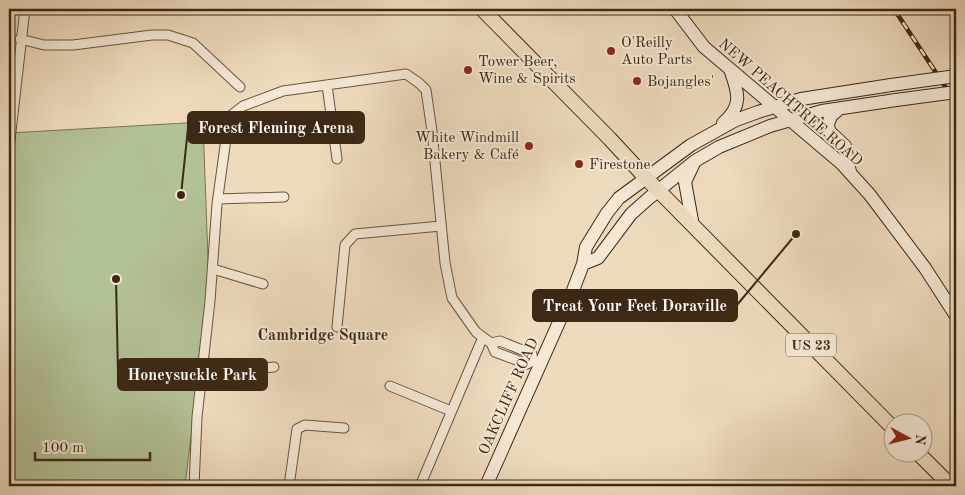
<svg xmlns="http://www.w3.org/2000/svg" width="965" height="495" font-family="'Old Standard TT',serif">
<rect width="100%" height="100%" fill="#eedbbe"/>
<filter id="stains"><feTurbulence type="fractalNoise" baseFrequency=".004" numOctaves="4"/><feColorMatrix values="0 0 0 0 .2 0 0 0 0 .09 0 0 0 0 .02 0 0 0 .5 -.17"/></filter>
<radialGradient id="worn" r=".72"><stop offset=".6" stop-color="#630" stop-opacity="0"/><stop offset="1" stop-color="#630" stop-opacity=".3"/></radialGradient>
<path fill="#b3c196" stroke="#787455" d="M203,122l6,165 -24,199h-176v-353z"/>
<g fill="none" stroke-linecap="round" stroke-linejoin="round">
<g stroke="#68553e" stroke-width="11">
<path id="street" d="M20,39l24,6h29l79,-10h16l25,8 47,44
M327,85l10,74
M9,149l16,-140
M218,199l66,-2
M9,208v17
M213,269l50,15
M337,327l8,-82 10,-11 86,-8
M491,343l9,-2 32,13 1,7
M202,374l72,-7
M390,386l61,25
M194,486l3,-69 13,-116 7,-97 12,-87 14,-11 40,-15 123,-17 13,9 7,7 6,41 13,132 7,35 24,34 15,11 4,9 32,12 6,-3 7,2
M289,486l8,-57 8,-4 39,3
M420,486l63,-149"/>
</g>
<g stroke="#3c2814" stroke-width="14">
<path id="secondary" d="M675,9l29,38 138,117 28,31 55,73 31,48
M839,109l-8,7 -3,8 1,7 16,15 5,26
M723,123c19,-16 16,-29 8,-51
M693,226l-8,-44 9,-19
M583,264l15,-6 33,-44 18,-16 46,-37 24,-14 51,-21 52,-15 74,-11
M486,486l86,-193 11,-29 3,-17 21,-34 12,-15 72,-53 45,-25 22,-8 43,-13 90,-14"/>
</g>
<g stroke="#3c2814" stroke-width="16">
<path id="primary" d="M482,9l128,130 36,39 246,249
M917,452l34,34"/>
</g>
<use href="#street" stroke="#f4e8d5" stroke-width="9"/>
<use href="#secondary" stroke="#f4e8d5" stroke-width="12"/>
<use href="#primary" stroke="#eedbbe" stroke-width="14"/>
<g stroke="#3c2814" stroke-width="4.5">
<path id="rail" d="M894,9l62,94"/>
</g>
<use href="#rail" stroke="#f4e8d5" stroke-width="2.5" stroke-dasharray="8" stroke-linecap="butt"/>
<g stroke="#3c2814" stroke-width="14" stroke-linecap="butt">
<path id="secondary-bridge" d="M891,85l65,-9
M896,100l60,-8"/>
</g>
<use href="#secondary-bridge" stroke="#f4e8d5" stroke-width="12"/>
</g>
<g fill="#8f2418" stroke="#f4e8d5" stroke-width="2">
<circle cx="611" cy="51" r="5"/>
<circle cx="468" cy="70" r="5"/>
<circle cx="637" cy="81" r="5"/>
<circle cx="529" cy="146" r="5"/>
<circle cx="579" cy="164" r="5"/>
</g>
<g text-anchor="middle" stroke-width="4" stroke-linejoin="round" paint-order="stroke">
<rect fill="#f4e8d5" stroke="#73624e" stroke-width="1" x="786" y="333.5" width="50" height="23" rx="4"/>
<g font-size="14" font-weight="bold" fill="#3c2814">
<text x="811" y="350">US 23</text>
</g>
<g font-size="15" fill="#3c2814" stroke="#f4e8d5" text-anchor="start">
<text x="621" y="47">O'Reilly<tspan x="621" dy="17">Auto Parts</tspan></text>
<text x="478" y="66">Tower Beer,<tspan x="478" dy="17">Wine &amp; Spirits</tspan></text>
<text x="647" y="86">Bojangles'</text>
<text x="519" y="142" text-anchor="end">White Windmill<tspan x="519" dy="17">Bakery &amp; Café</tspan></text>
<text x="589" y="169">Firestone</text>
</g>
<g font-size="15" fill="#3c2814" stroke="#f4e8d5">
<text transform="translate(791 102) rotate(41)" y="5">NEW PEACHTREE ROAD</text>
<text transform="translate(508 396) rotate(-66)" y="5">OAKCLIFF ROAD</text>
</g>
<g font-size="16" font-weight="bold" fill="#3c2814" stroke="#f4e8d5">
<text x="323" y="340">Cambridge Square</text>
</g>
</g>
<path fill="none" stroke="#3c2814" stroke-width="2" d="M181 195L188 128M796 234L737 305M116 279L118 374"/>
<g fill="#3c2814" stroke="#f4e8d5" stroke-width="2">
<circle cx="181" cy="195" r="5"/>
<circle cx="796" cy="234" r="5"/>
<circle cx="116" cy="279" r="5"/>
</g>
<g fill="#3c2814" stroke="#3c2814" stroke-width="2">
<rect x="188" y="112" width="176" height="31" rx="5"/>
<rect x="533" y="290" width="204" height="31" rx="5"/>
<rect x="118" y="359" width="149" height="31" rx="5"/>
</g>
<g font-size="16" text-anchor="middle" font-weight="bold" fill="#fff">
<text x="276" y="133">Forest Fleming Arena</text>
<text x="635" y="311">Treat Your Feet Doraville</text>
<text x="192" y="380">Honeysuckle Park</text>
</g>
<rect width="965" height="495" fill="none" stroke="#eedbbe" stroke-width="30"/>
<rect x="10" y="10" width="945" height="475" fill="none" stroke="#3c2814" stroke-width="2.5"/>
<rect x="15" y="15" width="935" height="465" fill="none" stroke="#3c2814"/>
<g transform="translate(908 438) rotate(97)"><circle r="24" fill="#f4e8d5" stroke="#aa9b88"/>
<path d="M0-4L9 19L0 12L-9 19Z" fill="#8f2418"/>
<text y="-8" font-size="14" font-weight="bold" text-anchor="middle" fill="#3c2814">N</text>
</g>
<path d="M35 452v8h115v-8" fill="none" stroke="#3c2814" stroke-width="2.5"/>
<text x="42" y="452" font-size="15" fill="#3c2814" stroke="#f4e8d5" stroke-width="4" paint-order="stroke">100 m</text>
<rect width="100%" height="100%" filter="url(#stains)"/>
<rect width="100%" height="100%" fill="url(#worn)"/>
</svg>
